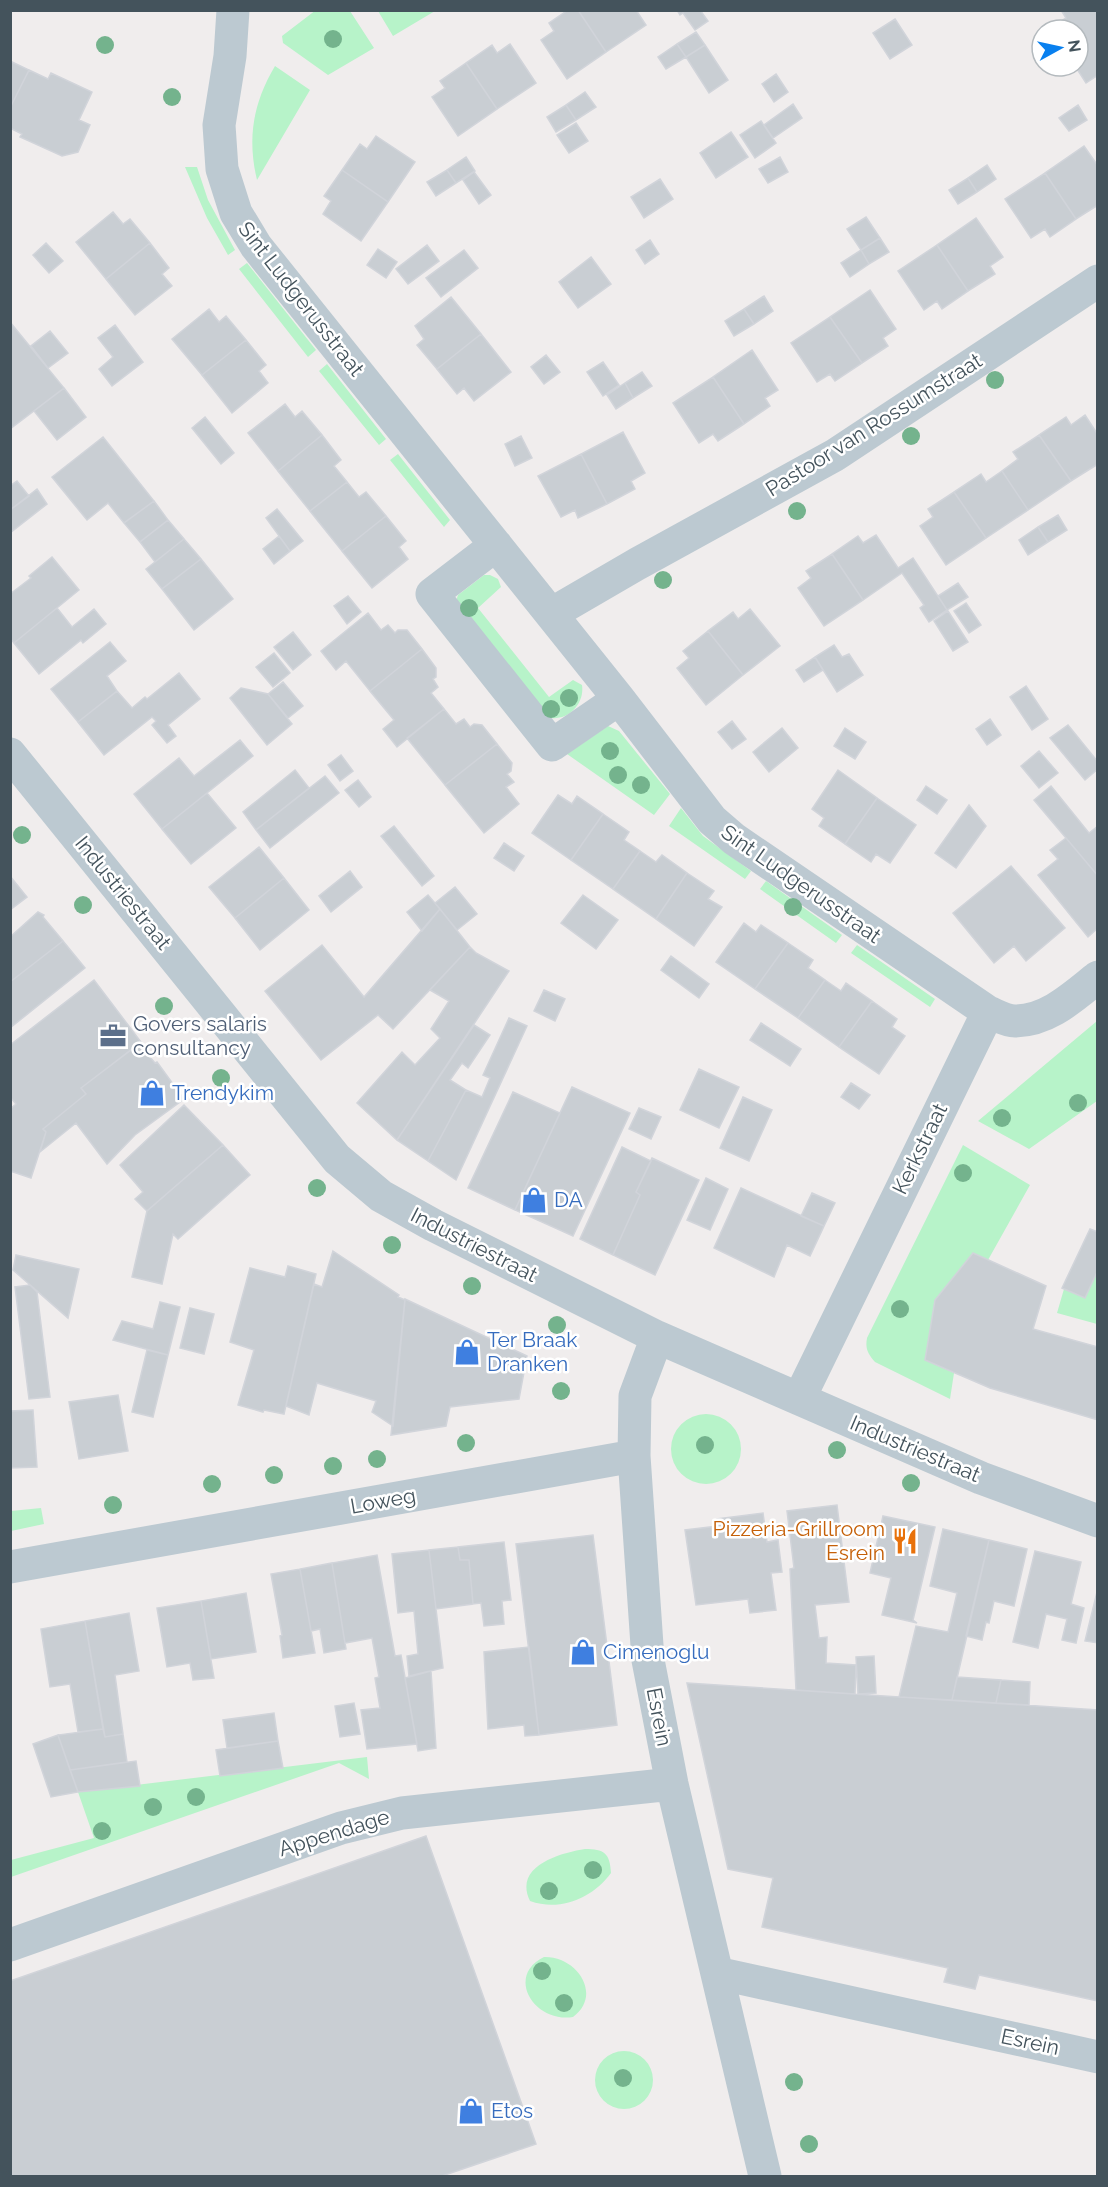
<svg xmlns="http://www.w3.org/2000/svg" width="1108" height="2187" font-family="Raleway,sans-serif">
<rect width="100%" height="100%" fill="#f0eded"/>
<path fill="#b7f3c9" d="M316,10l34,1 24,37 -46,27 -45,-32 -1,-7z
M378,11h57l-42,25z
M275,66l35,24 -53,90c-10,-42 -4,-77 18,-114z
M185,167h12l11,33 27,50 -7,5 -21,-37z
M247,263l69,87 -8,7 -69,-88z
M327,364l59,75 -7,6 -60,-74z
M398,454l52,66 -6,7 -54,-67z
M484,575h6l8,4 3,8 -23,21 71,89 24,-17 9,5c3,20 -16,38 -36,32l-90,-116 2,-6z
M608,726l11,5 51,63 -16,21 -87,-61z
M681,808l22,28 48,35 -6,8 -76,-53z
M766,881l76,54 -6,8 -76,-54z
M857,945l78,54 -5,8 -79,-54z
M1097,1021v80l-68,48 -51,-28z
M963,1145l67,40 -42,75 -63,100 29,13 -4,26 -75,-37c-7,-8 -10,-13 -8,-24z
M1097,1271v53l-40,-11 7,-24 21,9z
M671 1449a35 35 0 1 1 70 0a35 35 0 1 1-70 0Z
M41,1508l3,16 -33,7v-20z
M367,1757l2,22 -30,-16 -328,114v-17l83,-22 -16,-46z
M585,1849c19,0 25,4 26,24 -18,25 -51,39 -81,28 -17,-35 30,-48 55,-52z
M544,1957c33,-1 59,38 29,60 -39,6 -68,-41 -29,-60z
M595 2080a29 29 0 1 1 58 0a29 29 0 1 1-58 0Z"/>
<path fill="#c9ced3" stroke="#d1d4da" stroke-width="1.5" d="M568,10h10l28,42 -39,27 -26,-39 13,-9 -5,-8z
M578,10h58l10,15 -40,27z
M677,10h23l8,11 -13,9 -12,-17 -3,2z
M1061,10h37v65l-12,8 -11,-17h3v-36l-29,-1 17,-11z
M895,19l17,26 -22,14 -17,-26z
M696,32l9,13 -19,12 -9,-13z
M510,44l26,39 -39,26 -31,-46 26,-18 5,8z
M677,44l9,13 -20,12 -8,-12z
M705,45l23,35 -19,13 -23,-36z
M10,61l19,9 -19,38z
M466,63l31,46 -39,27 -26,-39 13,-9 -5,-7z
M29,70l19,9 3,-6 41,19 -13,28 11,5 -12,27 -16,4 -42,-19 2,-3 -12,-6v-20z
M776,74l12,18 -14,10 -12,-18z
M585,92l11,15 -20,13 -10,-15z
M793,104l9,14 -29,20 -9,-13z
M566,105l10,15 -20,12 -9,-15z
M1078,105l9,15 -18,11 -10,-13z
M761,121l15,22 -21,15 -15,-23z
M576,123l12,18 -19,12 -12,-18z
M731,132l17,25 -32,21 -16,-25z
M376,136l39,26 -27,40 -46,-32 18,-26 7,5z
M1084,146l14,20v39l-22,14 -31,-46z
M466,157l9,14 -19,12 -9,-13z
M780,157l8,15 -20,11 -9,-14z
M987,165l9,14 -19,13 -9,-14z
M342,170l46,32 -27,39 -38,-27 8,-13 -7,-5z
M447,170l9,13 -20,13 -9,-14z
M474,172l17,23 -12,9 -16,-24z
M1045,173l31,46 -26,18 -5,-8 -14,9 -26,-39z
M968,178l9,14 -19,12 -9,-14z
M660,179l13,20 -29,19 -13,-21z
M113,212l10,12 7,-5 20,24 -44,36 -30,-37z
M866,217l14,21 -19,12 -14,-21z
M976,218l27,39 -13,9 5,8 -27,17 -31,-46z
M880,238l9,14 -20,12 -8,-14z
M650,240l9,14 -14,10 -9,-14z
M46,243l17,18 -14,12 -16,-18z
M150,243l19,25 -7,6 10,12 -37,29 -29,-36z
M427,245l12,16 -31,23 -12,-15z
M937,245l31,46 -26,18 -5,-8 -13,9 -26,-39z
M378,249l19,13 -11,16 -19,-13z
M464,250l14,18 -37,29 -15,-19z
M861,250l8,14 -19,13 -9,-14z
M591,257l20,27 -33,24 -19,-26z
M870,290l26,39 -13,9 5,8 -26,17 -32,-46z
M764,296l9,15 -19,13 -10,-15z
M451,297l30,37 -44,35 -20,-24 7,-6 -9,-13z
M209,309l10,13 7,-6 20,24 -44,35 -30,-36z
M744,309l10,15 -20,12 -9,-15z
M830,317l32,46 -27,18 -5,-7 -13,8 -26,-39z
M10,322l54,66 -54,41z
M115,325l28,37 -31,24 -13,-17 14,-12 -15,-19z
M50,331l18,22 -20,15 -17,-22z
M481,334l30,38 -37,29 -10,-13 -7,6 -20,-25z
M246,340l20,25 -7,6 9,12 -36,30 -30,-38z
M752,350l26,40 -13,8 5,8 -26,18 -31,-47z
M546,355l14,17 -16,12 -13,-17z
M603,362l16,23 -16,11 -16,-24z
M642,372l10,14 -19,12 -8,-15z
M713,377l31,47 -26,17 -5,-7 -14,9 -26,-40z
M625,383l8,15 -17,11 -9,-14z
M64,388l22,29 -29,23 -23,-29z
M285,404l10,13 7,-6 20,24 -44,36 -30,-38z
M1085,415l13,20v29l-27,17 -32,-46 27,-18 5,8z
M205,417l29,36 -13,11 -29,-36z
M623,432l22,41 -14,8 4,8 -28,15 -26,-50z
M322,435l19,25 -7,6 13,16 -37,29 -32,-40z
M1039,435l32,46 -43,29 -26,-39 16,-12 -5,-7z
M521,436l11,22 -17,8 -10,-22z
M103,437l51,64 -30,22 -16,-20 -21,17 -35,-43z
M581,454l26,50 -29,14 -3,-8 -14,7 -23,-41z
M1002,471l26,39 -42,28 -32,-46 27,-18 5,8z
M17,481l12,15 -19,14v-24z
M347,482l12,15 7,-5 20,24 -44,35 -32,-40z
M37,489l10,15 -37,29v-23z
M954,492l32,46 -40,27 -26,-39 13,-9 -5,-8z
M154,501l14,19 -28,22 -16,-19z
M277,509l26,32 -13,10 -24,-33z
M1058,515l9,15 -19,12 -10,-15z
M386,516l20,25 -7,6 9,12 -36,29 -30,-37z
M168,520l16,19 -29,23 -15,-20z
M1038,527l10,15 -20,13 -9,-15z
M876,535l22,33 15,-10 34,52 -18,12 -9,-14 4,-3 -22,-32 -39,27 -31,-46 26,-18 5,7z
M279,536l11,15 -16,13 -11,-15z
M184,539l17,20 -39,30 -16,-20z
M832,554l31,46 -39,26 -26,-38 13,-10 -5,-7z
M52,557l27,33 -65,53 -4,-5v-44l21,-16 -2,-2z
M201,559l32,40 -39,31 -32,-41z
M958,583l10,14 -21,13 -9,-14z
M348,596l13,16 -14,12 -13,-18z
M966,603l15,22 -12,8 -15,-22z
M57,608l15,19 22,-18 12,15 -23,19 -2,-3 -42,34 -25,-31z
M750,609l30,37 -37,29 -35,-44 25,-19 5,7z
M948,611l20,31 -15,9 -19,-30z
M368,613l13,17 7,-5 7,8 3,-3h9l15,19 -52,42 -24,-30 -10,9 -15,-19z
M708,631l35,44 -37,30 -29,-37 12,-10 -6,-7z
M293,632l18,23 -18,15 -19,-23z
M110,642l16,19 -19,15 10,15 -39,31 -27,-33z
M834,645l8,12 7,-3 14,21 -26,17 -22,-35z
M422,649l14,19v9l-3,2 5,8 -7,6 13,16 -47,38 -14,-18 11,-9 -24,-29z
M274,653l16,20 -17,14 -17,-20z
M815,657l8,13 -19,12 -8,-12z
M179,673l21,26 -32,26 8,11 -9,7 -15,-18 4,-4 -4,-4 -48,38 -26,-33 39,-31 15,17 13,-11 2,2z
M283,682l20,24 -15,12 -20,-24z
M1026,686l22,33 -16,11 -22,-33z
M241,688l27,6 24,30 -25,21 -37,-47z
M444,709l12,15 8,-5 6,8 4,-3 8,1 15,19 -52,41 -38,-47z
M990,719l11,16 -14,10 -11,-16z
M732,721l14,18 -14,10 -14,-17z
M1068,725l30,37v7l-13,11 -35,-42z
M782,728l16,20 -29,24 -16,-20z
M845,728l21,14 -11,17 -21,-13z
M240,740l13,16 -91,73 -28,-35 45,-36 15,18z
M497,744l15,19 -1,8 -4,3 7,8 -8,5 13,17 -35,29 -39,-48z
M1039,751l19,22 -19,15 -18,-22z
M341,755l12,16 -13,10 -12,-16z
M295,770l14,18 -53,42 -13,-18z
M838,770l39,28 -32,46 -26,-18 5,-8 -12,-9z
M325,776l14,17 -69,55 -14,-18z
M358,780l13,17 -12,10 -14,-17z
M926,786l21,14 -10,14 -20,-14z
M1051,786l38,47 9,-7v50l-64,-76z
M207,793l29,35 -45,36 -29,-35z
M558,795l14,9 5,-8 26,18 -32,46 -39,-27z
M877,798l39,27 -26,38 -14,-9 -5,8 -26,-18z
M969,805l17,21 -30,42 -21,-15z
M603,814l26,18 -5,8 16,11 -27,38 -42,-29z
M394,826l40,50 -12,10 -41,-50z
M1066,838l32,38v52l-10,9 -50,-62 20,-16 -8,-9z
M504,843l20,13 -10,15 -20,-13z
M259,847l25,31 -49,40 -26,-31z
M640,851l16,11 6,-7 25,18 -31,46 -43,-30z
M1011,866l54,62 -39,33 -12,-15 -20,17 -41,-50z
M350,871l12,16 -31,25 -12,-16z
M687,873l27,18 -6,8 14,8 -28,39 -38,-27z
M10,876l17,21 -17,13z
M284,878l25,32 -49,40 -25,-32z
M455,887l22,27 -20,16 -22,-27z
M428,895l12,14 -18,22 -15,-19z
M583,895l35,25 -22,29 -35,-26z
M440,909l30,38 -77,82 -15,-14 -57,45 -56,-69 57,-46 42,52z
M38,912l6,3 -1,2 20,24 -53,41v-45z
M744,923l12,9 5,-7 27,18 -33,46 -39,-27z
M63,941l22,27 -75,60v-46z
M788,943l25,17 -5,8 17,12 -27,38 -43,-29z
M470,947l6,6 33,18 -112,169 -40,-37 45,-51 13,13 25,-27 -9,-9 18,-28 -19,-11z
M671,956l38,28 -10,14 -38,-28z
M94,980l47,62 -60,46 5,6 -43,35 3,3 -15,46 -21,-7v-62l6,-5 -6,-7v-52z
M825,980l16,11 5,-8 26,18 -33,46 -41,-29z
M544,990l21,9 -10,22 -21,-10z
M872,1001l25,18 -5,8 13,9 -26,38 -40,-27z
M509,1018l18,8 -71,154 -28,-19 38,-71 16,7 8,-19 -7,-3z
M761,1023l40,26 -11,17 -40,-26z
M474,1025l16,10 -22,33 -6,-5 -12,17 16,10 -38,71 -31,-21z
M139,1044l16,19 2,-1 27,37 -49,36 -28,29 -31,-41 -36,29 6,-20 -3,-3 43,-35 -5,-6z
M699,1069l40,18 -20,41 -39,-18z
M851,1083l19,12 -11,14 -18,-12z
M572,1087l58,26 -57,123 -58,-26z
M513,1092l47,21 -45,97 -47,-22z
M743,1097l29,13 -23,51 -29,-13z
M184,1105l39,40 -76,66 -12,-12 8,-7 -23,-27z
M639,1108l22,9 -10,22 -22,-10z
M223,1145l27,30 -72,64 -5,-5 -11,50 -30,-7 15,-66z
M622,1147l29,14 -15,31 4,3 -27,60 -33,-16z
M652,1158l47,22 -44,95 -42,-20 27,-60 -4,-3z
M706,1178l22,11 -18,41 -23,-10z
M741,1188l83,38 -14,30 -23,-11 -13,32 -60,-29z
M812,1193l23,10 -11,23 -23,-10z
M1090,1229l8,3v38l-13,28 -23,-10z
M333,1251l66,44 -1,2 7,3 -12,126 -21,-14 4,-11 -59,-18 -8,32 -23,-9 28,-122 8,3z
M973,1253l73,33 -13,43 65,18v73l-108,-32 -65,-28 10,-60z
M16,1255l63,14 -11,49 -55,-48z
M288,1266l28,8 -32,140 -20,-4 -1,2 -25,-7 16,-55 -24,-8 20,-74 35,9z
M30,1285l7,7 13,105 -21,2 -14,-112z
M405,1299l122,57 -8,43 -69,8 -4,19 -55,9z
M160,1302l20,5 -12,48 -55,-15 9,-19 31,8z
M190,1308l24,6 -10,40 -24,-6z
M147,1350l21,5 -15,62 -21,-5z
M118,1395l10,56 -49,8 -10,-57z
M33,1410l4,57 -27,1v-57z
M837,1505l12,97 -34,3 4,33 8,-1 -1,26 30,2 -1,29 -59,-4 -6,-121 4,-1 -7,-57z
M763,1513l4,29 11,-2 4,32 -11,1 5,37 -26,3 -2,-14 -52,6 -11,-75 33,-4 -1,-7z
M883,1516l52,11 -22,93 4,3 -35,-8 9,-37 -21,-5z
M943,1529l46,11 -37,160 -53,-3 17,-71 32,6 9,-39 -27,-7z
M593,1535l24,190 -78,10 -23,-191z
M989,1540l38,9 -13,57 -20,-5 -5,22 -3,-1 -4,18 -16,-4z
M504,1542l7,58 -9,1 2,23 -20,2 -3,-23 -8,1 -4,-44h-9l-2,-13z
M458,1547l2,13h9l4,44 -37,5 -7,-59z
M429,1550l14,118 -34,8 -2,-20 11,-2 -4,-43 -16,2 -6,-59z
M1035,1551l46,11 -10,42 13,4 -8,35 -14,-3 5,-21 -21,-5 -8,34 -25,-6z
M377,1555l18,101 6,-1 16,89 -50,5 -6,-39 19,-2 -5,-30 4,-1 -7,-39 -27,5 -13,-80z
M332,1563l14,86 -22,4 -4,-24 -9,2 -11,-62z
M300,1569l15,84 -32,5 -3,-22 2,-1 -11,-61z
M1098,1588v55l-13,-2z
M246,1593l10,59 -45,7 -10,-58z
M201,1601l13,77 -21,2 -3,-17 -23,4 -10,-59z
M129,1613l10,58 -24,4 8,59 -18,3 -20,-116z
M85,1621l18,108 -25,3 -8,-48 -20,3 -9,-58z
M529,1647l10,88 -14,1 -1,-11 -36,4 -4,-77z
M874,1656l2,37 -18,1 -2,-37z
M431,1671l5,77 -18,3 -13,-73z
M957,1677l44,3 -5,23 -44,-3z
M1001,1680l29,2 -1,23 -33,-2z
M687,1683l411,27v291l-119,-26 -4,14 -31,-7 4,-14 -186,-41 11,-49 -45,-9z
M354,1703l6,31 -20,3 -5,-31z
M274,1713l4,28 -51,7 -4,-28z
M103,1729l2,8 18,-3 4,28 -57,8 -12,-35z
M58,1735l20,57 -27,5 -18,-53z
M278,1741l5,27 -63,8 -4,-26z
M136,1761l4,25 -62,6 -8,-22z
M426,1836l110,308 -94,32h-432v-195z"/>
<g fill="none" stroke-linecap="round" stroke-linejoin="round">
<path stroke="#bcc9d1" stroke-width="33" d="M233,10l-3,46 -11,69 3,44 14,44 20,33 363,453 93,121 22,19 254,173
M496,545l-64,49 120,151 67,-46
M551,614l86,-50 198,-109 263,-174
M10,754l327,405 44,37 52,29 224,112 324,141 117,43
M657,1337l-22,59 -1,60 14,204 24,124 93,392
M799,1399l189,-387c8,3 18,9 27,9 33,0 59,-25 83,-44
M10,1567l624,-111
M10,1945l331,-117 61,-15 270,-29
M717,1973l381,84"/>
</g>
<g fill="#74b38d">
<circle cx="333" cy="39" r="9"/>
<circle cx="105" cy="45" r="9"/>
<circle cx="172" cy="97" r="9"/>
<circle cx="995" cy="380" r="9"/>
<circle cx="911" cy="436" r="9"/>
<circle cx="797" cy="511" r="9"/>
<circle cx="663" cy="580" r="9"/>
<circle cx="469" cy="608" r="9"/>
<circle cx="569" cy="698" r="9"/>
<circle cx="551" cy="709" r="9"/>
<circle cx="610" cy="751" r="9"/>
<circle cx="618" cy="775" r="9"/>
<circle cx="641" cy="785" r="9"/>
<circle cx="22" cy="835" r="9"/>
<circle cx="83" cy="905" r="9"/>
<circle cx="793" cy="907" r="9"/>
<circle cx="164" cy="1006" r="9"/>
<circle cx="221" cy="1078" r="9"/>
<circle cx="1078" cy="1103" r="9"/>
<circle cx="1002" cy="1118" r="9"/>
<circle cx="963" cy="1173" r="9"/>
<circle cx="317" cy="1188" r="9"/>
<circle cx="392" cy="1245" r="9"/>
<circle cx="472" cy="1286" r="9"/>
<circle cx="900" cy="1309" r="9"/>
<circle cx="557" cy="1325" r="9"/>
<circle cx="561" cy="1391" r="9"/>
<circle cx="466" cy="1443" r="9"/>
<circle cx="705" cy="1445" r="9"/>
<circle cx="837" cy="1450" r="9"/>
<circle cx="377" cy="1459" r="9"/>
<circle cx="333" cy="1466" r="9"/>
<circle cx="274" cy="1475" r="9"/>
<circle cx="911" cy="1483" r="9"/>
<circle cx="212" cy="1484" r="9"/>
<circle cx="113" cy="1505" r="9"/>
<circle cx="196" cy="1797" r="9"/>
<circle cx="153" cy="1807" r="9"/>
<circle cx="102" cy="1831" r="9"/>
<circle cx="593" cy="1870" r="9"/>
<circle cx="549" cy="1891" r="9"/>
<circle cx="542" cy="1971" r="9"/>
<circle cx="564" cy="2003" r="9"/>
<circle cx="623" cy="2078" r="9"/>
<circle cx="794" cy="2082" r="9"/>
<circle cx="809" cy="2144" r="9"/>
</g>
<defs>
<g id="office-bare" transform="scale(2.07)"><path d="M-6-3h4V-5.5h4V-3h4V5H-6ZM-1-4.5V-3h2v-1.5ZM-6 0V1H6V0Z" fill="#5c6f8a" stroke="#fff" stroke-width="2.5" paint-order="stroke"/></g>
<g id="shop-bare" transform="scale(2.07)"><path d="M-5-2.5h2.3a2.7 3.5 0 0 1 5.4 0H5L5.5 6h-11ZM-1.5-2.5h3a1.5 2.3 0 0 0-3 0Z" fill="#3f7fe0" stroke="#fff" stroke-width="2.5" paint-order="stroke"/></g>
<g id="restaurant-bare" transform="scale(2.07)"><path d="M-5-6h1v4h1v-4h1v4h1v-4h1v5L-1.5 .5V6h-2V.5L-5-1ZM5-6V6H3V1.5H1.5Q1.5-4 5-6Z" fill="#e8710a" stroke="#fff" stroke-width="2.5" paint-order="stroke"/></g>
</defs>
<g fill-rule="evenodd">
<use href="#office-bare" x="113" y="1036"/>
<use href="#shop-bare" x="152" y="1093"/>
<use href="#shop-bare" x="534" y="1200"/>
<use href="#shop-bare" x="467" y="1352"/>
<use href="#restaurant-bare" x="905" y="1541"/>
<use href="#shop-bare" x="583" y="1652"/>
<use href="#shop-bare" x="471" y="2111"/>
</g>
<g text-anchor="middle" stroke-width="5" stroke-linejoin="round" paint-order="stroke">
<g font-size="21" fill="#44535c" stroke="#fff">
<text transform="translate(301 299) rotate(52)" y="7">Sint Ludgerusstraat</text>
<text transform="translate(874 425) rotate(-32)" y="7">Pastoor van Rossumstraat</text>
<text transform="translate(801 884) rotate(35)" y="7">Sint Ludgerusstraat</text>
<text transform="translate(123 893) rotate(51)" y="7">Industriestraat</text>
<text transform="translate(920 1149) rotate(-64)" y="7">Kerkstraat</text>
<text transform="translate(474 1245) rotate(27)" y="7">Industriestraat</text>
<text transform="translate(915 1449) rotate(23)" y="7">Industriestraat</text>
<text transform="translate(383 1501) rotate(-10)" y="7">Loweg</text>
<text transform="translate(659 1717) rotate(79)" y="7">Esrein</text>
<text transform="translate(334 1833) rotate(-17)" y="7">Appendage</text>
<text transform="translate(1030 2042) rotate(12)" y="7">Esrein</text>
</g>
<g font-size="21" fill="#4e5e75" stroke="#fff" text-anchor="start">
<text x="133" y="1031">Govers salaris<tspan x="133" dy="24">consultancy</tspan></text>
</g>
<g font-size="21" fill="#366cbe" stroke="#fff" text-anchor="start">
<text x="172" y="1100">Trendykim</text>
<text x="554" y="1207">DA</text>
<text x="487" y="1347">Ter Braak<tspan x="487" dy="24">Dranken</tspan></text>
<text x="603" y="1659">Cimenoglu</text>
<text x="491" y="2118">Etos</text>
</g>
<g font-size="21" fill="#c56008" stroke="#fff" text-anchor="end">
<text x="885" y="1536">Pizzeria-Grillroom<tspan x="885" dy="24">Esrein</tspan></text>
</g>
</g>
<rect width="1108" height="2187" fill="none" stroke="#44535c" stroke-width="24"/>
<g transform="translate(1060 48) rotate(82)"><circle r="28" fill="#ffffff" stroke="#b4babe" stroke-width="1.5"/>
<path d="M0-4.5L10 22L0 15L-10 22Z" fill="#0980ef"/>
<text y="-9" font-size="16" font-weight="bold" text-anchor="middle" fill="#44535c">N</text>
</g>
</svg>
